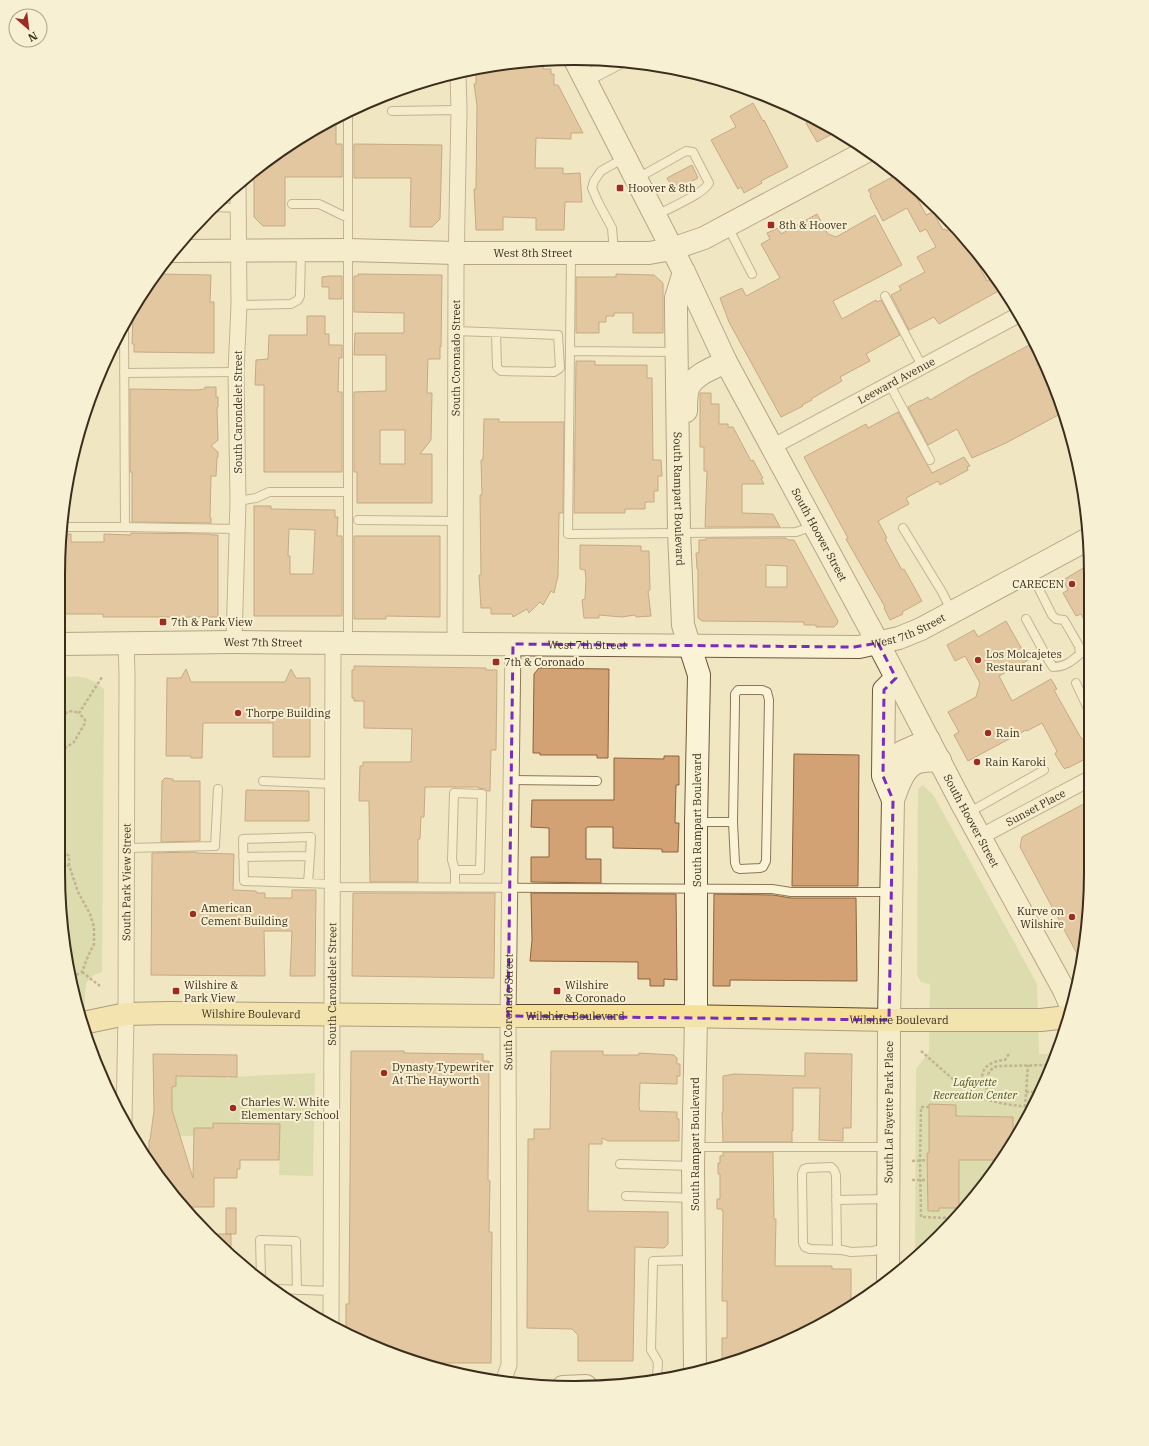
<svg xmlns="http://www.w3.org/2000/svg" width="1149" height="1446" font-family="'IBM Plex Serif',serif">
<rect width="100%" height="100%" fill="#f1e6c2"/>
<path fill="#c5d095" d="M59,677c22,0 27,-3 45,12l-2,283 -8,3 -8,8 -3,41 -7,-19 -18,-133z
M923,785l11,11 103,188 2,70h17l-4,15 -48,90 -89,101 1,-191 13,-17 1,-68 -9,-2 -4,-7 1,-186z
M315,1073l-2,103 -34,-1 1,-51 -67,-1v5h-19v8h-14c-8,-24 -12,-35 -4,-60l50,1 1,1 3,1v-2z"/>
<path fill="#d2a275" stroke="#8d623c" fill-rule="evenodd" d="M543,61v8h8v5h3v11h4l25,48h-12v6l-35,-1 -1,30h28v6l17,-1 2,29h-17l-1,28h-28v-12l-33,-1v13h-27l-2,-41h2l1,-84 -3,-21h2v-14l31,-8z
M753,103l10,18 1,-1 24,47 -27,14 1,2 -18,10 -3,-6 -3,2 -27,-49 25,-13 -6,-11z
M336,118v26h6v33h-57v49h-22l-9,-9v-46l62,-44z
M815,118l21,14 -19,10 -11,-19z
M354,144l88,1 -2,74 -8,8h-22l1,-49h-57z
M692,165l6,13 -24,13 -7,-13z
M898,174l20,18 -3,2 11,21 7,-3 10,18 2,-1 2,2 8,-5 6,6 26,49 7,-4 8,12 -63,35 -5,-7 -25,13 -18,-35 10,-5 -2,-4 26,-14 -8,-15 19,-10 -10,-18 -6,3 -13,-24 -24,13 -13,-25 1,-2 -3,-4z
M817,214l11,20 8,3 39,-22 27,50 -69,36 9,18 34,-19 1,2 4,-2 19,35 -34,19 4,7 -30,16 2,4 -31,18 1,1 -10,5 1,1 -22,11 -40,-73 -12,-22 -9,-24 22,-10 4,8 34,-18 -19,-34 9,-5 -3,-6 11,-5 3,6z
M157,274l54,1 -1,27h4v51l-80,-1v-8h-2l1,-28h-6z
M358,274l84,1 -1,72h-1v12h-12l-1,34h5l-1,47 -11,14h12v49h-75v-31h-3v-80l32,-1v-36h-32l1,-22h49v-20l-50,-1v-36h4zM380,430h25v34h-25z
M616,274l38,1 9,8v50h-30v-20h-19v3h-8v6h-7v11h-23v-56h40z
M329,276h13v23h-13v-12h-7v-10z
M307,316h18v18h4v11h13v13h-3l-1,34h4v80h-78v-87h-9l1,-25 12,-1 1,-24h38z
M1033,343l29,70 -56,30 -34,15 -15,-29 -29,16 -20,-38 13,-7v1l7,-4 2,3 41,-24z
M576,361h19v4h52v13h5l1,82h8l1,16h-4v15h-4v11h-9v7h-20v4h-51z
M205,387h11v10h2v10h-1l1,33 -7,6 7,6v5l-1,1 -1,18h-5l-1,42h1v5l-79,-1v-50h-2v-83l66,1 9,-1z
M700,393h11v11h8v20h9v3h5l18,34 2,-1 10,18 -2,1 3,5h-22v29l31,1 7,13h-75l2,-56h-3v-24h-4z
M898,412l34,61 32,-16 6,9 -3,1 1,3 -28,15 -2,-4 -32,17 3,6 -31,17 9,17 -2,1 17,31 2,-1 18,32 -20,11 1,2 -13,6 -6,-12 1,-1 -39,-68 2,-1 -44,-81 62,-33 2,4z
M484,419h15v3h65l-1,91h-4l-1,63 -4,17 -3,-2 -8,14 -3,-3 -11,11 -2,-4 -14,8 -1,-3h-21v-6h-10l-2,-33h2l-1,-80h2l-1,-35h2z
M254,506h17v3l64,1v7h3l-1,19h5v80h-88zM289,529l26,1 -2,44h-23v-18h-2z
M131,533l80,1v1h7v82h-115v-3h-44v-73l1,-7h11v8h33v-8l27,1z
M354,536h86v81l-54,-1v3h-32z
M706,538h80l2,2h6l44,81 -1,3 -3,3h-18v-2h-12v-3l-102,-1 -4,-3v-48l-1,-1 -1,-16h3v-13h7zM766,565l21,1v21h-21z
M580,545l61,1v5h8l1,39 -2,1 3,25 -15,1 -1,-2 -13,2 -23,-2v3h-15l-2,-18 3,-1 1,-20 -1,-9 -5,-1z
M1090,564v67l-9,-17 -5,2 -13,-23 5,-3 -5,-10z
M1006,621l22,39 -29,16 13,25 39,-22 6,10 -3,1 27,48 2,1 8,13v4l-23,12 -1,-1 -2,2 -2,-2 -8,-13 2,-3 -15,-28 -15,8 -1,-1 -58,31 -14,-26 5,-3 -11,-20 28,-15 4,-14 -15,-27 -10,5 -8,-16 27,-15 4,7z
M354,666l132,2v2h11l-1,80h-5l-1,41h-3l-2,-2 -7,-1v-1h-53l-1,30h-3l-1,22h-2v43h-48l-1,-81h-10l1,-35h3v-4h48l1,-33 -48,-1v-27h-10v-3h-2v-28h2z
M539,668l70,1 -1,89h-11v-3h-57v-2h-7l1,-79z
M186,669l5,13h94l6,-13 5,9h14v79h-37v-34h-70l-1,35h-11v-2h-25l1,-78h14z
M794,754l65,1 -1,131h-66z
M664,756h15v29h-3l-1,38h4l-1,29h-16v-3l-49,-1v-21h-25l-2,1v31h15v24l-70,-1v-25h18v-29l-18,-1 1,-27h82v-42l50,1z
M165,778l8,1v2h27v60l-39,1 1,-61z
M246,790l63,1v30h-64z
M1091,800v72l-9,91 -62,-116 2,-10z
M196,852v1l38,1 -1,36 23,1 1,2h8v5h27v-8h24l-1,86h-25l2,-45h-28l1,45 -114,-1 1,-122z
M353,893h142l-1,85 -142,-2z
M531,893l145,1 1,86 -13,-1v7h-14v-7h-12v-17l-108,-1 2,-21z
M714,894l59,1 18,3h65l1,83 -127,-1v6h-17z
M351,1051h53v2l79,1v7h6l-1,119 2,1 -1,51h3l-1,131h-68l-77,-32v-27h3z
M551,1051h52v4h36v-2l35,2 3,3v6h3v12h-3v8l-37,-1 -1,23 1,5 37,1v7h2v22h-71l-6,-3v6h-13l-1,67 80,1v32l-4,4 -29,-1 -2,114h-55v-26l-6,-6 -45,-1 1,-189h6v-10h16z
M805,1053l47,1 -1,74h-8v13l-24,-1 1,-52h-27v43h-1v11h-69l-1,-30h1v-36l11,-2 71,2z
M153,1054l84,1v22l-61,-1v10l-4,1v23l21,68 1,-50h19v-5l67,1 -1,36h-39v9h-3v9h-23v29h-28l-37,-49v-18h1l4,-29z
M929,1104l27,1v11l57,1v24l-11,19h-43v48h-20v3h-11l-1,-58h2z
M723,1152h50l1,67h2l-1,47h57v3h19v31l-2,7 -16,12 -99,41 -12,-1v-21h5v-37h-5l1,-90h-1v-2h-5v-10h3v-25h-2v-11h2v-7h3z
M226,1208h10v26h-10z
M207,1234h24v19l-22,-16z"/>
<g fill="none" stroke-linecap="round" stroke-linejoin="round">
<g stroke="#8c7758" stroke-width="10">
<path id="lane" d="M392,111l67,-1
M348,113v529
M636,179l50,-28 7,1 16,31c-5,11 -42,26 -54,33
M292,204h27l29,14
M213,207l25,1
M728,227l24,47
M614,252l-2,-24 -14,-26 -6,-14 2,-7 7,-10 23,-13
M571,254l-3,280 228,-2 18,-6
M885,296l37,70
M239,305l52,-1 7,-4 2,-4 1,-45
M124,323l1,204
M456,331l102,4 2,33 -6,4 -53,-1 -4,-4 -1,-34
M570,351l105,1
M124,373l112,-1
M889,383l41,77
M238,501l18,-3 13,-6h79
M358,520l97,1
M62,527h63l112,2
M903,528l39,64 10,20
M1026,619l23,42 4,6c12,0 19,-6 27,-13l-1,-8 -15,-26 -8,-1 -4,-4 -22,-44
M1076,683l14,30
M738,690h24l5,2 2,8 -3,161 -3,6 -3,1 -20,1 -3,-1 -2,-5 -2,-41 2,-118v-10z
M511,780l86,1
M263,781l70,3
M968,813l76,-43
M696,822h37
M126,848l89,-2 3,-57
M310,856l1,-19 -68,2 1,42 88,3
M243,857l67,-1 -2,27
M332,887l440,2 19,3h100
M455,887v-17l-3,-10 2,-67 28,1 -2,76h-25
M694,1147h194
M620,1164l72,2
M626,1196l67,2
M836,1200l51,-1
M837,1250l-1,-75 -2,-5 -3,-3 -24,1 -3,1 -2,5 1,69 2,4 5,2 32,1 9,2 22,-1 14,-3
M261,1276l-1,-36 36,1 1,49
M277,1289l54,2
M657,1377l1,-15 -7,-12 2,-89 39,-1"/>
</g>
<g stroke="#8c7758" stroke-width="17">
<g id="street">
<path d="M585,79l34,-18"/>
<path id="s1" d="M772,447l248,-133"/>
<path d="M234,642l4,-141 -2,-129 3,-67 -1,-122"/>
<path id="s2" d="M455,643l1,-374 3,-159 -1,-36"/>
<path id="s3" d="M980,837l111,-59"/>
<path id="s4" d="M124,1122l2,-108 1,-341 -1,-31"/>
<path id="s5" d="M331,1325l2,-683"/>
<path id="s6" d="M504,1379l5,-14 -1,-349 5,-372"/>
</g>
</g>
<g stroke="#6e583b" stroke-width="24">
<g id="secondary">
<path id="s7" d="M575,60l109,212 42,90 152,281 84,161 102,186 7,16"/>
<path id="s8" d="M174,251l174,-1 108,3h193l23,-4 32,-11 163,-87"/>
<path id="s9" d="M684,272l-8,26v13l3,221 4,93 16,50 -3,147v195l-3,149 2,206"/>
<path d="M686,411c0,-7 0,-16 2,-22 5,-14 25,-21 38,-27"/>
<path id="s10" d="M59,644l175,-2 625,5 40,-9 22,-9 169,-91"/>
<path d="M886,783l2,-7 14,-24 27,-12"/>
<path d="M893,800l-10,-24 1,-86 12,-12"/>
<path id="s11" d="M888,1279l1,-259 4,-220c5,-13 10,-33 25,-38 7,-2 15,-1 22,-2"/>
<path d="M563,1387l23,-1"/>
</g>
</g>
<g stroke="#59452c" stroke-width="24">
<g id="primary">
<path id="s12" d="M83,1023l43,-9 42,-1 328,3h183l210,4h152l26,-3"/>
</g>
</g>
<path stroke="#8c7758" stroke-width="2.5" stroke-dasharray="3 2" stroke-linecap="butt" d="M58,721c9,-9 9,-12 21,-8
M58,745l7,3
M58,762l7,-14 9,-6 11,-19v-3l-6,-7 23,-36
M58,850l5,1 6,5v9l9,27 12,22 4,13v17l-6,12 -6,16 -8,4h-2
M58,871l11,-6
M82,972l18,14
M95,1051l2,-3
M921,1051l42,37c21,14 44,17 68,19
M987,1084l-4,-2c-4,-15 9,-21 22,-22l4,-6
M1026,1092h14
M983,1099c8,-13 -2,-28 15,-33l55,-1
M929,1107h-8l-1,54 1,56 31,1
M1025,1107l3,-42
M912,1161l15,-1
M912,1180h16"/>
<use href="#lane" stroke="#fbf3d6" stroke-width="8"/>
<use href="#street" stroke="#fbf3d6" stroke-width="15"/>
<use href="#secondary" stroke="#fbf3d6" stroke-width="22"/>
<use href="#primary" stroke="#f6e097" stroke-width="22"/>
</g>
<path d="M0 0H1149V1446H0ZM878,643l18,35 -12,12 -1,86 10,24 -4,220 -381,-4 5,-372 341,3z" fill="#f1e6c2" fill-opacity=".55" fill-rule="evenodd"/>
<path fill="none" stroke="#7b2cbf" stroke-width="3" stroke-dasharray="8 5" stroke-linejoin="round" d="M878,643l18,35 -12,12 -1,86 10,24 -4,220 -381,-4 5,-372 341,3z"/>
<g fill="#9f2c24" stroke="#f8f0d2" stroke-width="1.5">
<rect x="616" y="184" width="8" height="8" rx="2"/>
<rect x="767" y="221" width="8" height="8" rx="2"/>
<circle cx="1072" cy="584" r="4"/>
<rect x="159" y="618" width="8" height="8" rx="2"/>
<circle cx="978" cy="660" r="4"/>
<rect x="492" y="658" width="8" height="8" rx="2"/>
<circle cx="238" cy="713" r="4"/>
<circle cx="988" cy="733" r="4"/>
<circle cx="977" cy="762" r="4"/>
<circle cx="193" cy="914" r="4"/>
<circle cx="1072" cy="917" r="4"/>
<rect x="172" y="987" width="8" height="8" rx="2"/>
<rect x="553" y="987" width="8" height="8" rx="2"/>
<circle cx="384" cy="1073" r="4"/>
<circle cx="233" cy="1108" r="4"/>
</g>
<g text-anchor="middle" stroke-width="4" stroke-linejoin="round" paint-order="stroke">
<g font-size="11" fill="#3b2e1d" stroke="#f8f0d2" text-anchor="start">
<text x="628" y="192">Hoover &amp; 8th</text>
<text x="779" y="229">8th &amp; Hoover</text>
<text x="1064" y="588" text-anchor="end">CARECEN</text>
<text x="171" y="626">7th &amp; Park View</text>
<text x="986" y="658">Los Molcajetes<tspan x="986" dy="13">Restaurant</tspan></text>
<text x="504" y="666">7th &amp; Coronado</text>
<text x="246" y="717">Thorpe Building</text>
<text x="996" y="737">Rain</text>
<text x="985" y="766">Rain Karoki</text>
<text x="201" y="912">American<tspan x="201" dy="13">Cement Building</tspan></text>
<text x="1064" y="915" text-anchor="end">Kurve on<tspan x="1064" dy="13">Wilshire</tspan></text>
<text x="184" y="989">Wilshire &amp;<tspan x="184" dy="13">Park View</tspan></text>
<text x="565" y="989">Wilshire<tspan x="565" dy="13">&amp; Coronado</tspan></text>
<text x="392" y="1071">Dynasty Typewriter<tspan x="392" dy="13">At The Hayworth</tspan></text>
<text x="241" y="1106">Charles W. White<tspan x="241" dy="13">Elementary School</tspan></text>
</g>
<g font-size="11" fill="#3b2e1d" stroke="#f8f0d2">
<text dy="4" stroke="none"><textPath href="#s8" startOffset="359">West 8th Street</textPath></text>
<text dy="4" stroke="none"><textPath href="#s2" startOffset="285">South Coronado Street</textPath></text>
<text dy="4" stroke="none"><textPath href="#s1" startOffset="141">Leeward Avenue</textPath></text>
<text transform="translate(238 412) rotate(-90)" y="4">South Carondelet Street</text>
<text dy="4" stroke="none"><textPath href="#s9" startOffset="228">South Rampart Boulevard</textPath></text>
<text dy="4" stroke="none"><textPath href="#s7" startOffset="534">South Hoover Street</textPath></text>
<text dy="4" stroke="none"><textPath href="#s10" startOffset="852">West 7th Street</textPath></text>
<text dy="4" stroke="none"><textPath href="#s10" startOffset="204">West 7th Street</textPath></text>
<text dy="4" stroke="none"><textPath href="#s10" startOffset="528">West 7th Street</textPath></text>
<text dy="4" stroke="none"><textPath href="#s3" startOffset="63">Sunset Place</textPath></text>
<text transform="translate(697 820) rotate(-90)" y="4">South Rampart Boulevard</text>
<text dy="4" stroke="none"><textPath href="#s7" startOffset="858">South Hoover Street</textPath></text>
<text dy="4" stroke="none"><textPath href="#s4" startOffset="240">South Park View Street</textPath></text>
<text dy="4" stroke="none"><textPath href="#s5" startOffset="341">South Carondelet Street</textPath></text>
<text dy="4" stroke="none"><textPath href="#s6" startOffset="368">South Coronado Street</textPath></text>
<text dy="4" stroke="none"><textPath href="#s12" startOffset="169">Wilshire Boulevard</textPath></text>
<text dy="4" stroke="none"><textPath href="#s12" startOffset="493">Wilshire Boulevard</textPath></text>
<text dy="4" stroke="none"><textPath href="#s12" startOffset="817">Wilshire Boulevard</textPath></text>
<text dy="4" stroke="none"><textPath href="#s11" startOffset="167">South La Fayette Park Place</textPath></text>
<text transform="translate(695 1144) rotate(-90)" y="4">South Rampart Boulevard</text>
</g>
<g font-size="11" font-style="italic" fill="#475922" stroke="#f8f0d2">
<text x="975" y="1086">Lafayette<tspan x="975" dy="13">Recreation Center</tspan></text>
</g>
</g>
<path d="M0 0H1149V1446H0ZM574 65H575A509 509 0 0 1 1084 574V872A509 509 0 0 1 575 1381H574A509 509 0 0 1 65 872V574A509 509 0 0 1 574 65Z" fill="#f8f0d2" fill-rule="evenodd"/>
<path fill="none" stroke="#3b2e1d" stroke-width="2" d="M574 65H575A509 509 0 0 1 1084 574V872A509 509 0 0 1 575 1381H574A509 509 0 0 1 65 872V574A509 509 0 0 1 574 65Z"/>
<g transform="translate(28 28) rotate(152)"><circle r="19" fill="#f8f0d2" stroke="#aca28a"/>
<path d="M0-3L7 15L0 10L-7 15Z" fill="#9f2c24"/>
<text y="-6" font-size="11" font-weight="bold" text-anchor="middle" fill="#3b2e1d">N</text>
</g>
</svg>
